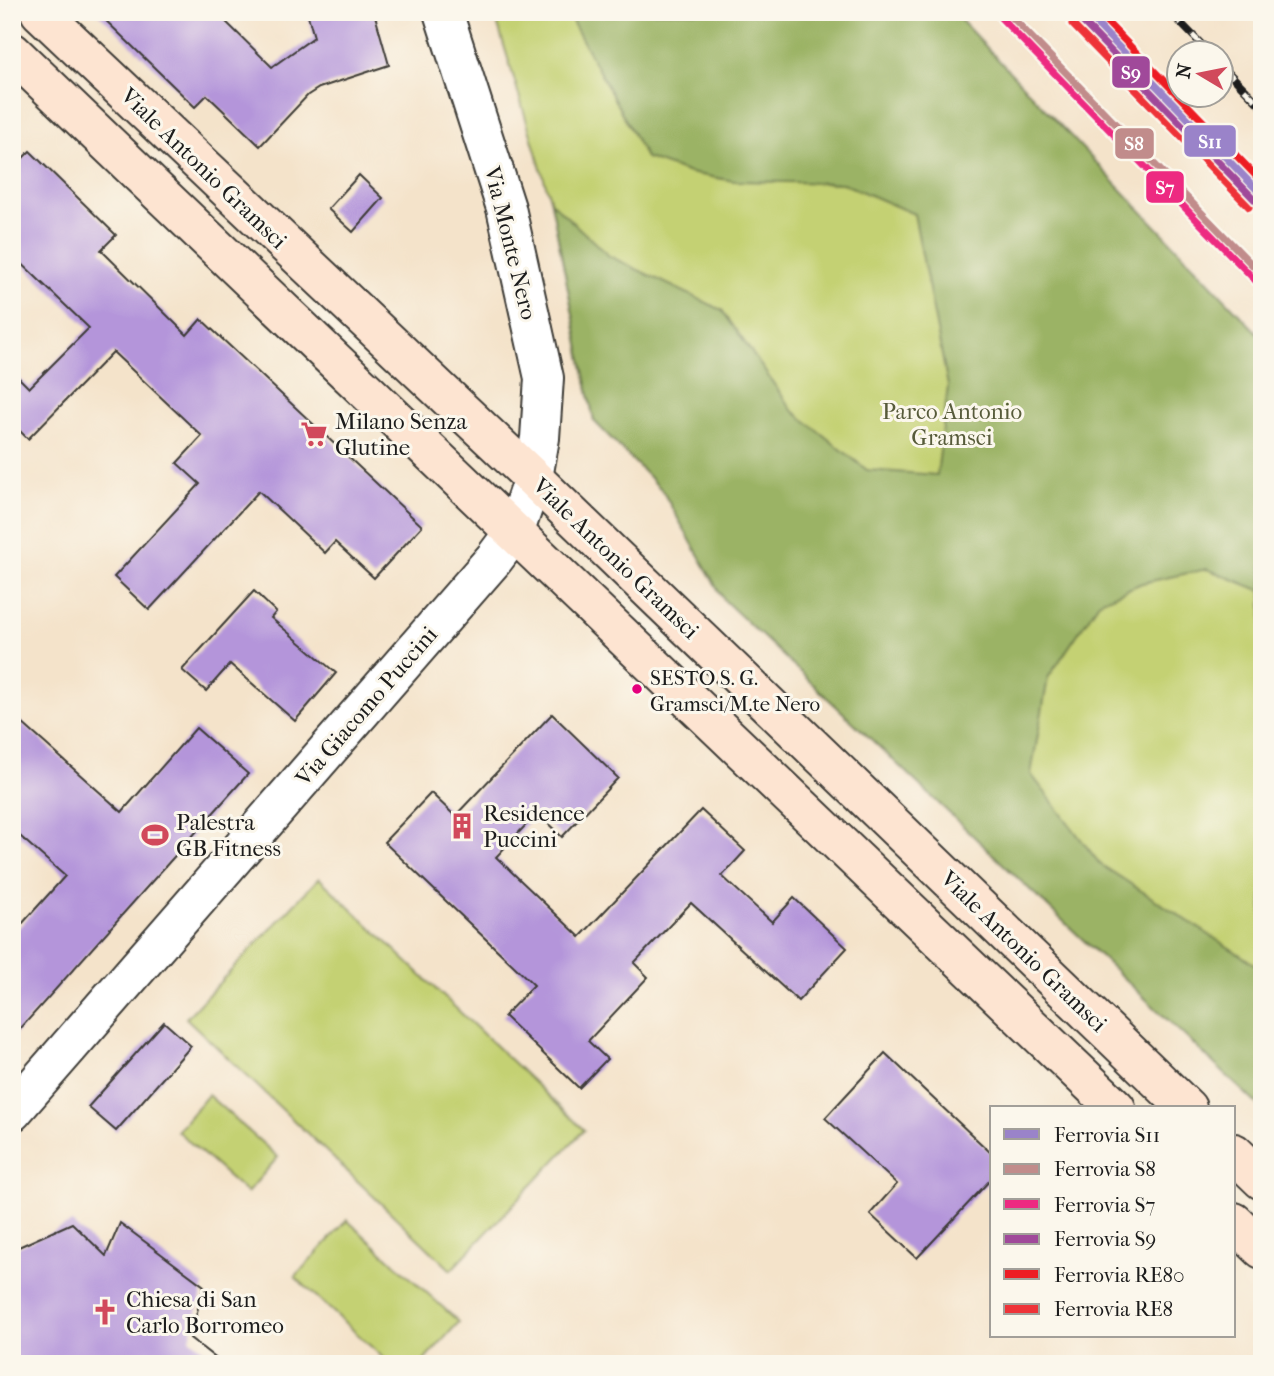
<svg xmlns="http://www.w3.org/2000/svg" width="1274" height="1376" font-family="'IM FELL French Canon',serif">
<rect width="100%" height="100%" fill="#fbf7ec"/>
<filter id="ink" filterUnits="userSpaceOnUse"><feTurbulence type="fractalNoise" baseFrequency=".0143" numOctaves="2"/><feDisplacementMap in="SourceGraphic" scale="14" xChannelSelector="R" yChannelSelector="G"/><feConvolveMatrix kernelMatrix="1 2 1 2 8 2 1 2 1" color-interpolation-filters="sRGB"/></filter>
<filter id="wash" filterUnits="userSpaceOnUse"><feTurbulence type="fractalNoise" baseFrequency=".00686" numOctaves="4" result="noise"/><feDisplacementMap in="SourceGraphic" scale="28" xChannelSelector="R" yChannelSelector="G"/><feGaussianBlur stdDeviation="1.57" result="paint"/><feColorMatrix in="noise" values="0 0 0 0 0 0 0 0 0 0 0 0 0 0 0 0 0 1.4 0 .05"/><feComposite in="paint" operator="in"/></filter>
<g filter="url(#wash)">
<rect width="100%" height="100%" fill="#f4e3ca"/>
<path fill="#c4d173" stroke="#707648" stroke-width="2" d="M494,12h459l309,326v771l-538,-509 -62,-110 -68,-69 -43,-219z
M319,878l265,252 -133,140 -265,-252z
M208,1095l70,62 -31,36 -70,-62z
M347,1220l112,102 -38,42h-31l-95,-87z"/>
<path fill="#9bb365" stroke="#5c6840" stroke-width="2" d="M567,12h386l309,326v253l-55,-22 -65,14 -42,18 -52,77 -17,96 69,90 162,105v140l-538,-509 -62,-110 -68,-69 -43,-219 58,54 113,54 70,100 75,60 70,5 11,-89 -34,-172 -72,-31 -108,-2 -45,-8 -43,-15z"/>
<g id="blocks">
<path fill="#b495da" d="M97,12h119l56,55 42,-30 -7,-25h67l15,53 -70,23 -11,7 -48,51 -53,-51 -12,12z
M30,151l86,84 -15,15 86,85 14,-16 221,207 -48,52 -39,-36 -10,11 -66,-62 -110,119 -35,-33 86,-93 -23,-21 25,-27 -89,-84 -85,87 -16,-16v-52l17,17 60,-60 -77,-74v-85z
M359,175l24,23 -30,34 -25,-23z
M254,591l22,21 -5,6 65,55 -41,48 -65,-57 -24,27 -24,-21z
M12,714l110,98 74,-84 52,46 -236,264v-103l53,-59 -53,-47z
M552,714l66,64 -56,59 -25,-24 -41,44 84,80 121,-127 44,41 -23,25 50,46 22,-24 53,50 -49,53 -107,-98 -57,60 14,14 -60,64 19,18 -28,29 -75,-72 30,-31 -150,-143 47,-49 24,23z
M164,1022l27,24 -75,85 -28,-24z
M885,1053l107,101v24l-75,80 -47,-44 27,-30 -72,-66z
M72,1223l34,33 14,-33 84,63 -14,52 33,26h-211v-114z"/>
</g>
</g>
<g filter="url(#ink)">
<use href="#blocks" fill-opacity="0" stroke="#3c3a36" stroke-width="2"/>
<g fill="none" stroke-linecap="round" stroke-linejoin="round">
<g stroke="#3c3a36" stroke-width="42">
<path id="minor" d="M12,1112l482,-553 21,-28 18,-53 7,-40 4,-60 -38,-170 -63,-196"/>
</g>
<g stroke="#3c3a36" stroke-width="42">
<path id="secondary" d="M40,12l493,466 654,630
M12,52l1104,1056
M1234,1153l28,27
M1234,1222l28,27"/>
</g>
<use href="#minor" stroke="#fff" stroke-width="38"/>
<use href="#secondary" stroke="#fde4d1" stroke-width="38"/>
<g stroke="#1c1c1c" stroke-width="8">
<path id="rail" d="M1170,12l39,40
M1222,66l40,41"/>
</g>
<use href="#rail" stroke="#fbf7ec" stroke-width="5" stroke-dasharray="16" stroke-linecap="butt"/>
<g stroke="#fbf7ec" stroke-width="12">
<path id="rail-1" d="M1085,12l177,183"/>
</g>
<g stroke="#fbf7ec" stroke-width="12">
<path id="rail-2" d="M1007,12l255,263"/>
</g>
<g stroke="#fbf7ec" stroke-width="12">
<path id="rail-3" d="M1001,18l255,263"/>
</g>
<g stroke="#fbf7ec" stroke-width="12">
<path id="rail-4" d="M1079,18l177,183"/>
</g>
<g stroke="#fbf7ec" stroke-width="12">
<path id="rail-5" d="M1097,12l165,170"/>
</g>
<g stroke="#fbf7ec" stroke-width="12">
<path id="rail-6" d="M1072,24l177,183"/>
</g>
<use href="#rail-1" stroke="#9a83c9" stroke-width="7"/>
<use href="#rail-2" stroke="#c18c8b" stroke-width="7"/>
<use href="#rail-3" stroke="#ed2a81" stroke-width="7"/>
<use href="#rail-4" stroke="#a0499a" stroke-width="7"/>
<use href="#rail-5" stroke="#ed1c24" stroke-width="7"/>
<use href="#rail-6" stroke="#ee3338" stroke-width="7"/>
</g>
</g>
<defs>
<g id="supermarket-bare" transform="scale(2.1)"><path d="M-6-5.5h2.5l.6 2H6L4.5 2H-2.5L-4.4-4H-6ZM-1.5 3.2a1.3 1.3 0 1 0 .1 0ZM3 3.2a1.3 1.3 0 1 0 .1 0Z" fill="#d1495b" stroke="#fbf7ec" stroke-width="2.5" paint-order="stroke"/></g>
<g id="building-bare" transform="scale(2.1)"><path d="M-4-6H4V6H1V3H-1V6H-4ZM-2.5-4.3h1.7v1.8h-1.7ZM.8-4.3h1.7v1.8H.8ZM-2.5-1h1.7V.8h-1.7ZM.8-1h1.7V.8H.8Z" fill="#d1495b" stroke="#fbf7ec" stroke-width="2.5" paint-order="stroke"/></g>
<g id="stadium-bare" transform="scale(2.1)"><path d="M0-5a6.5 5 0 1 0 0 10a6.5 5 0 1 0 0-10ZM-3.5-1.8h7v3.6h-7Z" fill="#d1495b" stroke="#fbf7ec" stroke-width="2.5" paint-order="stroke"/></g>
<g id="church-bare" transform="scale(2.1)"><path d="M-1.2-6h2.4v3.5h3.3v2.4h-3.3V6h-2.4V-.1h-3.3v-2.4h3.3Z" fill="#d1495b" stroke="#fbf7ec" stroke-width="2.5" paint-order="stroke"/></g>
</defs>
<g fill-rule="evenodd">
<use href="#supermarket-bare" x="314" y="434"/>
<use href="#building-bare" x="462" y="826"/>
<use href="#stadium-bare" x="155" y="835"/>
<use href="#church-bare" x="105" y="1312"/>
</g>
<circle fill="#e5007d" stroke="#fbf7ec" stroke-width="2.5" cx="637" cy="689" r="6"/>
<g text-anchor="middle" stroke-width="6" stroke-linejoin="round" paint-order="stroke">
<g font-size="21" fill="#1c1c1c" stroke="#fbf7ec" text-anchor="start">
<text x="650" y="685">SESTO S. G.<tspan x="650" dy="26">Gramsci/M.te Nero</tspan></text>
</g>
<g font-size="23" fill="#1c1c1c" stroke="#fbf7ec">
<text transform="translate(204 168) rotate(44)" y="8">Viale Antonio Gramsci</text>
<text transform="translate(511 243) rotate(76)" y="8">Via Monte Nero</text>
<text transform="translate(616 558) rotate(44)" y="8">Viale Antonio Gramsci</text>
<text transform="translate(366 706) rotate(-49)" y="8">Via Giacomo Puccini</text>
<text transform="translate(1024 951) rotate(44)" y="8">Viale Antonio Gramsci</text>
</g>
<g font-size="23" fill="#575b3a" stroke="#fbf7ec">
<text x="952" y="419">Parco Antonio<tspan x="952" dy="26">Gramsci</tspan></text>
</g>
<g font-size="23" fill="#1c1c1c" stroke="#fbf7ec" text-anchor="start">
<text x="335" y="429">Milano Senza<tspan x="335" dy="26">Glutine</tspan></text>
<text x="483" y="821">Residence<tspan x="483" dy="26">Puccini</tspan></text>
<text x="176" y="830">Palestra<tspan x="176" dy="26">GB Fitness</tspan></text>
<text x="126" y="1307">Chiesa di San<tspan x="126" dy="26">Carlo Borromeo</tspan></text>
</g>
</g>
<g stroke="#fbf7ec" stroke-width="2.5">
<rect x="1111" y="55" width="40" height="34" rx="7" fill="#a0499a"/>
<rect x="1183" y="124" width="54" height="34" rx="7" fill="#9a83c9"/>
<rect x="1114" y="127" width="41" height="33" rx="7" fill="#c18c8b"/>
<rect x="1145" y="170" width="40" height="34" rx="7" fill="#ed2a81"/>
</g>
<g font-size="19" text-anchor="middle" font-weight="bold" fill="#fff">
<text x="1131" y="79">S9</text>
<text x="1210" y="148">S11</text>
<text x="1134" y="150">S8</text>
<text x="1165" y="194">S7</text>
</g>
<rect width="1274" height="1376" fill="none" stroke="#fbf7ec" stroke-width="42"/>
<rect x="990" y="1106" width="245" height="231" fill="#fbf7ec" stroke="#a29f99" stroke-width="2"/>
<rect x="1004" y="1129" width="35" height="10" fill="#9a83c9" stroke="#a29f99" stroke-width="2"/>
<text x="1054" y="1142" font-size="21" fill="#1c1c1c">Ferrovia S11</text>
<rect x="1004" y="1164" width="35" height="10" fill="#c18c8b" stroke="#a29f99" stroke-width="2"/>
<text x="1054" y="1176" font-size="21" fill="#1c1c1c">Ferrovia S8</text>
<rect x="1004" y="1199" width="35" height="10" fill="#ed2a81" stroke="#a29f99" stroke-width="2"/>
<text x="1054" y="1212" font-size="21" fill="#1c1c1c">Ferrovia S7</text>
<rect x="1004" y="1234" width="35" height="10" fill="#a0499a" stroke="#a29f99" stroke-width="2"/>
<text x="1054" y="1246" font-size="21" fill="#1c1c1c">Ferrovia S9</text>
<rect x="1004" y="1269" width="35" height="10" fill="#ed1c24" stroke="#a29f99" stroke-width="2"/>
<text x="1054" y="1282" font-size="21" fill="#1c1c1c">Ferrovia RE80</text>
<rect x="1004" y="1304" width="35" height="10" fill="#ee3338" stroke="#a29f99" stroke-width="2"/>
<text x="1054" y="1316" font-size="21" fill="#1c1c1c">Ferrovia RE8</text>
<g transform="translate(1200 74) rotate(280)"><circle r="33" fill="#fbf7ec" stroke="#a29f99" stroke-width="2"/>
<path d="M0-5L12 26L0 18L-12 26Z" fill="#d1495b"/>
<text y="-10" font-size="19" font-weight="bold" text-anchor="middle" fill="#1c1c1c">N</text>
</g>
</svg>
